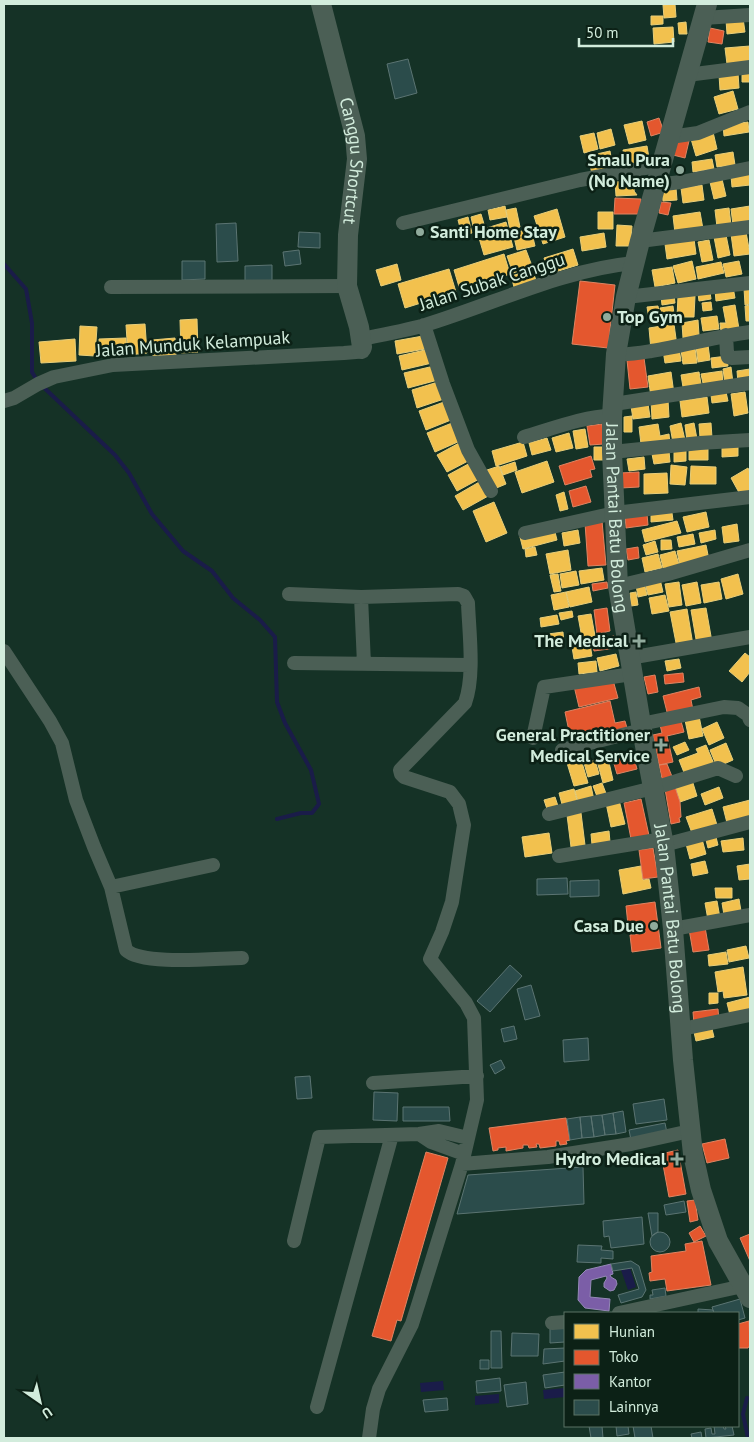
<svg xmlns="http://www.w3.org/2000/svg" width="754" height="1442" font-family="'PT Sans',sans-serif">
<rect width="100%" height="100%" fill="#153226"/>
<path fill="#1a1c49" d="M630,1268l6,19 -8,3 -7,-20z
M443,1381l1,9 -23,2 -1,-9z
M565,1388v9l-21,2 -1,-9z
M499,1394v9l-24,2v-9z"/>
<path fill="#f2c14e" stroke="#e8ce79" d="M675,4l1,13 -12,1 -1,-13z
M651,16h12v8l-12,1z
M743,18l2,14 -18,2 -1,-14z
M686,22l1,12h-8l-1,-11z
M673,27l1,15 -20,2 -1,-16z
M750,46v16l-23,2 -2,-16z
M738,73l1,15 -19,2 -1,-15z
M750,73v9h-8v-8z
M733,91l5,18 -19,5 -5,-17z
M642,121l4,19 -17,4 -5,-19z
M748,122l1,10 -25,4 -1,-11z
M611,129l4,16 -15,4 -3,-16z
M713,132l4,17 -21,7 -5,-17z
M594,133l4,16 -14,4 -4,-17z
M647,146l3,18 -24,4 -3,-18z
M610,151l3,18 -21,5 -4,-18z
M733,152l2,13 -18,2 -2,-12z
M712,159l2,10 -21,3 -1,-10z
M750,174v11l-18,2 -1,-11z
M722,179l4,17 -12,3 -4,-17z
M637,181l-3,10 3,4 -21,1 -1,-14z
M702,185l2,15 -21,3 -2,-15z
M676,188l1,12 -14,1 -1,-11z
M505,206l2,11 -17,3 -2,-10z
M750,206v17l-17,2 -2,-16z
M516,208l4,19 -10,3 -4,-20z
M729,208l2,17 -14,2 -2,-17z
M557,209l8,28 -22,7 -9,-28z
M598,212h15v17h-15z
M700,212l3,17 -28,4 -2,-17z
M481,214l3,10 -11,2 -2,-9z
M468,217l4,16 -10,2 -4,-15z
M506,222l7,25 -29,8 -7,-24z
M617,225l15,1 -1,20h-15z
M531,229l4,17 -18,4 -4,-17z
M746,232l4,22 -16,2 -3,-22z
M604,233l2,14 -24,4 -2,-14z
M726,235l4,20 -12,3 -4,-21z
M694,239l2,15 -29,5 -2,-15z
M709,240l4,20 -11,2 -4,-20z
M573,249l5,16 -29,9 -5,-16z
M526,250l6,16 -19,7 -6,-17z
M504,254l6,20 -50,16 -6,-20z
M692,261l4,18 -18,4 -5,-17z
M739,261l3,13 -16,3 -3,-13z
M721,262l3,11 -26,6 -2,-12z
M397,264l4,16 -20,6 -5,-16z
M672,267l3,16 -20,4 -3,-17z
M449,269l7,23 -51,16 -7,-24z
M533,270l3,11 -22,6 -3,-11z
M733,287l2,11 -19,3 -1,-11z
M750,287v17l-5,1 -1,-17z
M710,292l1,7 -12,2 -1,-7z
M674,294l1,9 -13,2 -1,-9z
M678,296h17l-1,21h-17z
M711,302l1,8 -9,1 -1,-8z
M735,305l4,24 -18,3 -1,-9h6l-3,-16z
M750,305v16h-4l-1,-15z
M658,306l2,11 -11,2 -2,-12z
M673,306l1,8 -13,2 -1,-8z
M717,316l2,13 -16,2 -2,-13z
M197,319l1,33 -17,1 -1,-33z
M698,320l1,15 -16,3 -1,-15z
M145,324l2,29 -19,2 -2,-30z
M674,324l3,22 -26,4 -2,-22z
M80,326l17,1 -2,29 -16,-1z
M423,336l2,13 -28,5 -2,-13z
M126,338l1,17 -27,1 -1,-17z
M175,338l1,17 -23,1 -1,-16z
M75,339l1,22 -35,2 -2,-21z
M708,345l2,15 -12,2 -2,-16z
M679,348l2,13 -16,2 -2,-13z
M695,348l2,15 -14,1 -2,-14z
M429,349l3,14 -30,7 -3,-14z
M727,356l1,10 -16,2 -1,-10z
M434,366l4,14 -30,8 -4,-15z
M731,367l2,16 -8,1 -2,-15z
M750,369v13l-12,1 -1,-12z
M722,371l1,14 -19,3 -3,-14z
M671,372l3,22 -23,3 -3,-21z
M699,372l2,12 -18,3 -2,-12z
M438,382l6,17 -27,9 -5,-18z
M726,392l2,9 -16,2 -1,-8z
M745,392l3,21 -14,3 -3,-22z
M707,397l2,16 -27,4 -2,-16z
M668,400l1,17 -17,2 -1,-18z
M444,402l7,18 -25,10 -7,-19z
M648,404l2,13 -17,2 -2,-13z
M632,416v16h-8v-15z
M452,423l8,18 -25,11 -8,-19z
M681,423l4,17 -12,3 -3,-17z
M694,423l3,16 -10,2 -2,-16z
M711,423l1,15h-12l-1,-14z
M658,424l2,12 9,-2 1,10h-29l-2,-17z
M585,429l3,18 -12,2 -3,-18z
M569,433l4,15 -17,4 -4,-14z
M547,438l4,12 -19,5 -3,-12z
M461,442l9,18 -23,12 -10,-17z
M523,442l4,14 -31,10 -4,-15z
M738,443v13l-16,1v-13z
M689,446h19v14h-19z
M594,447h11v13h-11z
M686,448v13l-12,1v-13z
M669,451l1,11 -16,2 -2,-10z
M644,457l1,12 -16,2 -2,-12z
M547,461l7,21 -32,11 -7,-21z
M472,462l9,16 -24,13 -9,-16z
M515,462l2,8 -14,5 -3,-8z
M671,465l16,2 -2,18 -15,-1z
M499,466l7,18 -12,5 -7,-19z
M691,466l25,1v17h-26z
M748,468l2,5v21l-8,4 -11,-20z
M667,473l1,20 -24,1v-20z
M481,481l9,14 -27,15 -8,-14z
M564,492l4,17 -8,2 -4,-16z
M494,502l13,31 -21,9 -13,-31z
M706,512l3,15 -22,5 -4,-15z
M672,513l1,7 -22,2v-8z
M677,521l4,12 -36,9 -3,-12z
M737,524l2,17 -15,2 -2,-16z
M554,528l3,12 -34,9 -3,-12z
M578,530l2,13 -16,3 -2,-13z
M715,530l1,9 -15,4 -2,-10z
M693,534l2,10 -16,3 -2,-10z
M661,540h10l1,9 -11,1z
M655,541l3,11 -12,3 -3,-10z
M706,545l3,15 -29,6 -3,-15z
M535,547l2,8 -11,2 -1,-8z
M568,550l3,20 -21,4 -4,-20z
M675,551l5,17 -16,4 -4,-17z
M658,554l4,14 -17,4 -3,-14z
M602,568l2,12 -23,4 -2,-13z
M576,571l3,14 -17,3 -2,-14z
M558,574l3,17 -7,1 -4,-17z
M738,574l5,20 -17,5 -5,-20z
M660,579l3,13 -15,3 -3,-12z
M679,582l3,23 -13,2 -4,-23z
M697,582l4,21 -15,3 -4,-21z
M719,582l3,17 -18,4 -3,-18z
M644,583l3,12 -9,2 -2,-12z
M589,587l3,15 -22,5 -4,-15z
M566,592l3,15 -15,3 -3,-15z
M636,592l2,13 -7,1 -1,-13z
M665,595l4,16 -17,3 -3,-16z
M706,608l6,34 -15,3 -6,-35z
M687,609l6,36 -16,3 -7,-36z
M572,611l1,6 -12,3 -2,-7z
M591,614l4,22 -13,2 -4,-22z
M557,615l2,9 -18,3 -1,-9z
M563,632l1,11 -14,3 -2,-12z
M589,638l3,18 -18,3 -3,-18z
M745,653l5,4v15l-8,10 -13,-11z
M616,654l3,12 -19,5 -3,-13z
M679,659l2,9 -14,3 -2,-10z
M596,661l1,11 -18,2 -1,-11z
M699,716l4,20 -14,3 -4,-19z
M717,722l7,16 -15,7 -7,-16z
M685,742l4,8 -12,5 -4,-8z
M726,743l7,17 -16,7 -7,-17z
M706,745l8,19 -29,11 -6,-15 19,-7 -2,-4z
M608,758l5,22 -10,3 -6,-22z
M581,759l7,24 -14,3 -7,-23z
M595,760l4,14 -11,3 -4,-14z
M692,780l5,16 -17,6 -5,-15z
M602,783l5,13 -9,3 -5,-13z
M591,786l3,14 -15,5 -4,-14z
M719,787l4,11 -18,7 -4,-11z
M574,789l4,15 -15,4 -4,-15z
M555,797l4,12 -11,3 -4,-12z
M619,800l6,24 -14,3 -5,-24z
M750,800v17l-23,6 -4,-16z
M712,809l5,16 -25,8 -6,-16z
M581,813l4,32 -14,2 -4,-32z
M609,831l1,11 -18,3 -1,-11z
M549,833l3,20 -27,4 -3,-20z
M715,833l3,12 -10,3 -3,-12z
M743,838l1,12 -21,2 -2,-11z
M702,839l4,15 -16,5 -4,-15z
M705,861l3,12 -15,3 -2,-12z
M750,864v15l-11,1 -2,-14z
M641,866l2,14 6,-1 2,9 -28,6 -4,-24z
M715,888h17v10h-16z
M739,899l2,12 -17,4 -2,-12z
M717,901l3,17 -12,2 -3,-17z
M746,946l3,12 -20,4 -2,-12z
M726,952l2,12 -19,2 -1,-11z
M743,967l4,28 -23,3 -1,-7 -5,1 -3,-20z
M709,993h9v10l-9,1z
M750,997v13l-20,5 -3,-12z
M712,1029l2,8 -18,4 -2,-9z"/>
<path fill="#e4572e" stroke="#df8462" d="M710,28l14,3 -2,13 -14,-2z
M659,118l5,14 -13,4 -4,-14z
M677,138l12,3 -4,17 -12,-3z
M615,198l26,1v15h-27z
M661,202l10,1 -3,12 -9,-2z
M580,281l35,4 -7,63 -36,-4z
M644,358l4,29 -18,2 -3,-29z
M602,424l2,20 -14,1 -3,-19z
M591,456l4,13 -5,1 2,7 -27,8 -6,-19z
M639,472v15l-18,1 -1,-15z
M586,486l5,16 -18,5 -4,-16z
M647,514l1,11 -22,3 -1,-11z
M602,521l4,44 -18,1 -3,-43z
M638,547l1,11 -11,2 -2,-11z
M607,582l1,6 -15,3 -1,-7z
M607,608l3,23 -13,3 -3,-24z
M614,636l2,12 -22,3 -2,-11z
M683,673l1,9 -19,2 -1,-9z
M655,675l3,17 -10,2 -4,-17z
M613,680l5,18 -39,9 -5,-21z
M699,687l2,10 -10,3 2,10 -25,6 -5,-20z
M610,701l5,22 10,-2 2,7 -56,13 -6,-29z
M681,721l3,11 -17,4 6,26 -14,3 -6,-30 9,-2 -2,-8z
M632,751l5,18 -20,5 -5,-17z
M667,764l6,15 -10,4 -4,-18z
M675,787l5,15 1,15 -2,1 1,4 -9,2 -6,-35z
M641,799l9,41 -18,4 -8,-41z
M653,848l5,29 -15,2 -4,-29z
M655,902l6,46 -29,4 -2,-17 15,-2 -1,-10 -16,2 -2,-19z
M705,927l4,23 -16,2 -4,-23z
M718,1009l1,12 -25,3 -1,-12z
M566,1118l4,22 -4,1 1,3 -7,1 -1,-4h-3v5l-16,2 -1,-4h-3l1,3 -8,1 -1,-3h-5v3l-17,3v-4l-8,1v2l-5,1 -4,-23z
M725,1139l4,19 -22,5 -5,-19z
M678,1150l8,44 -17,3 -8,-43z
M426,1152l22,6 -47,163 -4,-1 -6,21 -19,-5z
M695,1200l3,20 -8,2 -3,-21z
M700,1226l6,10 -12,6 -5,-9z
M750,1234v27l-10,-23z
M702,1241l9,44 -44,6 -2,-12 -15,2 -1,-8 3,-1 -1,-16 35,-5 -1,-7z
M749,1321l1,24 -2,3h-10v-24z"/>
<path fill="#7b5ea7" stroke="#9589b7" d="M611,1264l2,10 -3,1 1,2 5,3 1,4 -3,6 -4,1 -6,-4v-4l3,-5 -1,-2 -15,4 -1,17 20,2 -1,12 -24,-3 -7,-8 1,-23 7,-7z"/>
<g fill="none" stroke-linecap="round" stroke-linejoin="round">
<path stroke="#1a1c49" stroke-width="4" d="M4,264l22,25 6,34v49l6,10 77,73 14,18 23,41 31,37 29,20 21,27 27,22 15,17 2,65 8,21 26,47 8,34 -7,9h-11l-24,6
M747,1398l-4,16 5,24"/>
</g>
<path fill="#2b4c4b" stroke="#5b7472" d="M408,59l9,34 -22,6 -8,-35z
M236,223l2,38 -21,1 -1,-38z
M299,232l21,1v15l-22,-1z
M299,250l2,14 -16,2 -2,-14z
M182,261h23v18l-23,1z
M272,265v16l-27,1v-16z
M567,878l1,16 -31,1v-16z
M599,880v16l-29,1v-16z
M510,965l12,11 -32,36 -13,-11z
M531,985l9,31 -15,4 -8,-31z
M514,1026l3,13 -13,3 -3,-13z
M588,1038l1,22 -25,2 -1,-22z
M501,1060l4,8 -10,6 -5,-9z
M310,1076l2,22 -15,1 -2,-22z
M374,1092l24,1 -1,28 -24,-1z
M664,1099l3,21 -31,4 -3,-20z
M403,1107h46l1,14h-47z
M623,1111l3,21 -10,2 -3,-21z
M613,1113l3,21 -11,1 -3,-20z
M602,1115l3,20 -11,2 -3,-21z
M591,1116l3,21 -12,1 -2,-21z
M580,1117l2,21 -12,2 -3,-21z
M665,1123l2,10 -36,7 -2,-10z
M583,1167l1,37 -127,10 11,-39z
M684,1201l2,11 -20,3 -2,-10z
M648,1213h10v19l-6,4z
M642,1217l2,27 -33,4 -2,-12 -5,1 -1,-16z
M650 1242a10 10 0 1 1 20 0a10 10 0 1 1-20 0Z
M578,1245l24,1 -1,4 12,1v8l-12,-1v5l-24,-1z
M631,1261l8,5 7,24 -4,7 -21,6 -3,-8 21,-6 -7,-21 -19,3 -2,-7z
M665,1288l1,8 -16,3v-4h3l-1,-5z
M740,1299l5,19 -7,2v-7h-24l-2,-6z
M698,1309l15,1 1,3h-16z
M565,1325v17l-15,1v-16z
M491,1331h10l1,37h-11z
M512,1333l27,1 -1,22h-27z
M565,1348v13l-22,3 1,-15z
M480,1360h9v9h-9z
M565,1372v13l-20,3 -2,-13z
M500,1378l1,13 -24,2 -1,-12z
M526,1382l2,22 -21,3 -3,-22z
M447,1398l1,12 -23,2 -2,-12z
M589,1426h13l1,12h-12z
M616,1426h12l1,8 -12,2z
M633,1426h18l2,12h-18z
M714,1426h9l1,3h2l-1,-3h7l2,9 -28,3 -1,-9 6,-1 1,6h3z
M701,1432l1,6h-10l-1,-4z"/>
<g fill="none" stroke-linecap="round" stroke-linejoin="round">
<path stroke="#4b5f55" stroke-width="14" d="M703,18l47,-3
M687,75l63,-8
M670,137l28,-4 52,-21
M656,185l25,-3 69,-14
M403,223l177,-43 81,-15
M640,241l110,-14
M111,287l236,-1
M626,297l124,-14
M424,325l19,59 25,66 23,41
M726,335l1,18 1,4 4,1 18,-1
M361,339c21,-4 43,-8 64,-14 69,-21 137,-55 209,-62
M616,354c12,1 23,-1 35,-3 33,-5 66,-15 99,-19
M4,401l10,-3 24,-14 16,-7 59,-12 231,-12 12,-1 5,-3
M614,404l136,-21
M524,437c24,-7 64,-22 88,-21
M612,452l88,-9 50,-3
M525,533l90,-20 135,-16
M618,586l50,-12 82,-24
M289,594l72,3 97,-3 6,2 4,7c1,29 7,73 -3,100l-65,67 1,4 3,3 46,15 9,12 5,21 -12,77 -10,30 -12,27 36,44 8,15 3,82 -15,64 -43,138 -7,22 -33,65 -6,20 -4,29
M361,597l3,67
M4,651l46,70 12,22 14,57 18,47 17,40 15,63c16,16 92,8 116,8
M629,658l121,-21
M294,663l176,2
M641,724l83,-17 14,1 10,7 2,5
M533,738l11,-51 88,-13
M562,750l80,-20
M549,814l112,-28 57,-18 18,8
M664,845l86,-23
M559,856l104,-17
M111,887l102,-22
M673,929l77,-14
M682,1029l68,-14
M373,1083l104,-7
M419,1134l12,8 33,12
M462,1164l86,-7 83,-13 59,-13
M294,1241l25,-104 100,-3 20,-3 29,7
M619,1313l124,-27
M552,1323l13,-1
M317,1407l75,-272"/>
<g stroke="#4b5f55" stroke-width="20">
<path id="s1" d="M321,4l34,132 2,23 -9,76 -1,51 12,41 3,20 -1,2"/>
<path id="s2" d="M707,4l-67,237 -14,56 -10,57 -4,62v36l6,134 24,144 22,115 9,84 10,131 10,94 8,36 17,51 32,57"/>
</g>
</g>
<g fill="#90ab9c" stroke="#0c2116" stroke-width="2">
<circle cx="680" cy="170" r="5"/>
<circle cx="420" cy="232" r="5"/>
<circle cx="607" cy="317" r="5"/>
<path d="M636.5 633.5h5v5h5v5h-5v5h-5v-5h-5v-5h5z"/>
<path d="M658.5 737.5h5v5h5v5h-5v5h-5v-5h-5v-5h5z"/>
<circle cx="654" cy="926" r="5"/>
<path d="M674.5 1151.5h5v5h5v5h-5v5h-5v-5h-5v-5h5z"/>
</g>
<g text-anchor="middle" stroke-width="5" stroke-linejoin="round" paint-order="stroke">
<g font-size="18" font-weight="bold" fill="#d2ecdc" stroke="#0c2116" text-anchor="end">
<text x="670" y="166">Small Pura<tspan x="670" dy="21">(No Name)</tspan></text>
<text x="430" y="238" text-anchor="start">Santi Home Stay</text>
<text x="617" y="323" text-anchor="start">Top Gym</text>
<text x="628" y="647">The Medical</text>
<text x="650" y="741">General Practitioner<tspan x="650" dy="21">Medical Service</tspan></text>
<text x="644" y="932">Casa Due</text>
<text x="666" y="1165">Hydro Medical</text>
</g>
<g font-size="18" fill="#d2ecdc" stroke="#0c2116">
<text dy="6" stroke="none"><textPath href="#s1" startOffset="161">Canggu Shortcut</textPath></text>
<text transform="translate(492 282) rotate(-18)" y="6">Jalan Subak Canggu</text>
<text transform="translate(193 344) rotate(-4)" y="6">Jalan Munduk Kelampuak</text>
<text dy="6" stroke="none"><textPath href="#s2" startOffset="526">Jalan Pantai Batu Bolong</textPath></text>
<text dy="6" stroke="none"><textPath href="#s2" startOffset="931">Jalan Pantai Batu Bolong</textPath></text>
</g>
</g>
<rect width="754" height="1442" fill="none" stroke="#d2ecdc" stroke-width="10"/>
<rect x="564" y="1312" width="175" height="115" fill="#0c2116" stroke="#5b7265"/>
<rect x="574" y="1324" width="25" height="15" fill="#f2c14e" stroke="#5b7265"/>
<text x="609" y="1337" font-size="15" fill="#d2ecdc">Hunian</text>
<rect x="574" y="1350" width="25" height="15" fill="#e4572e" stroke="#5b7265"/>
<text x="609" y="1362" font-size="15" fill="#d2ecdc">Toko</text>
<rect x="574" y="1374" width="25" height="15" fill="#7b5ea7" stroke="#5b7265"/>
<text x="609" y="1387" font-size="15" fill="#d2ecdc">Kantor</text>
<rect x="574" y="1400" width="25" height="15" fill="#2b4c4b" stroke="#5b7265"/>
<text x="609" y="1412" font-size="15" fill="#d2ecdc">Lainnya</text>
<g transform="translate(40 1402) rotate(146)" stroke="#0c2116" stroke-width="4" paint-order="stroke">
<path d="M0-4L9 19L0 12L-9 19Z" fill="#d2ecdc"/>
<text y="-8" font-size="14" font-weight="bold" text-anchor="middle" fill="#d2ecdc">U</text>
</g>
<path d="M579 38v8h94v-8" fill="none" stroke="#d2ecdc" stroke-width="2.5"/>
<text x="586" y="38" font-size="15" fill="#d2ecdc" stroke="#0c2116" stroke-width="4" paint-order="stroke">50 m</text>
</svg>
